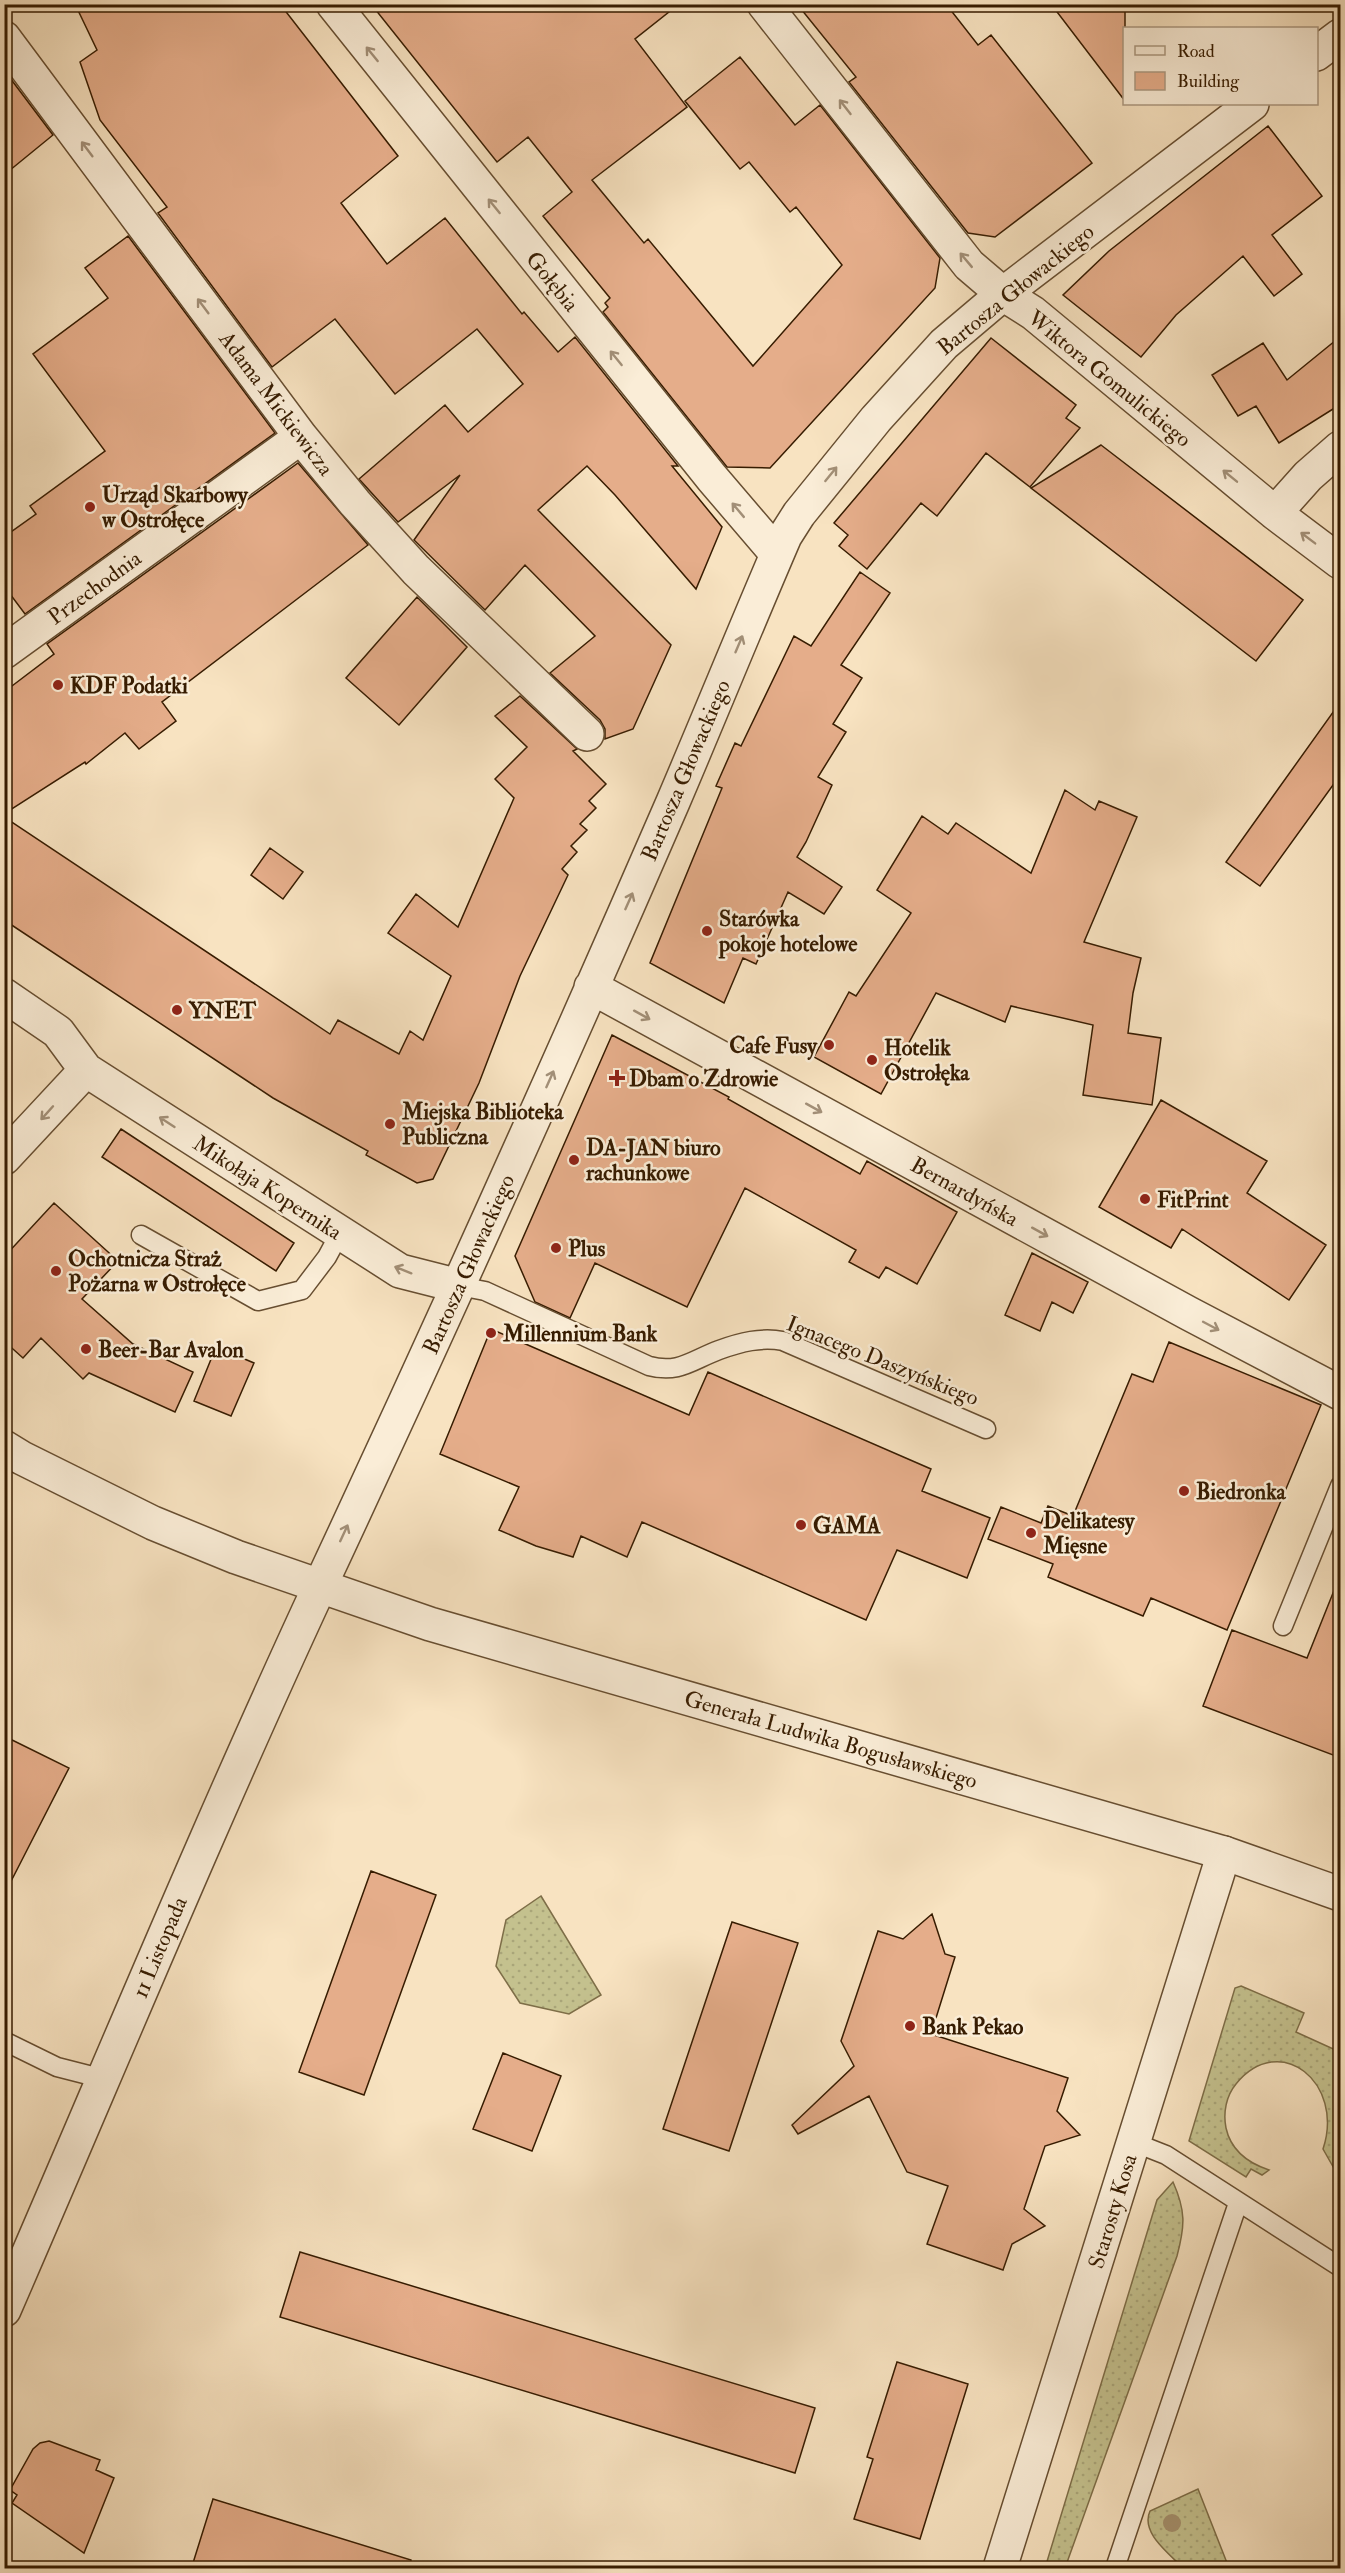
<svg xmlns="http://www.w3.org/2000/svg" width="1345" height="2573" font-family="'IM FELL Double Pica',serif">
<defs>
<pattern id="grass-dots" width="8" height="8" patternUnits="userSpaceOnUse" patternTransform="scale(1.5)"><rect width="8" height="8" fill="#c4c18e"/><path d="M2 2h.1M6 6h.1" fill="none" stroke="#a9a579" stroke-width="1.8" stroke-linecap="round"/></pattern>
</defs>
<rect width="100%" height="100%" fill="#f8e3c1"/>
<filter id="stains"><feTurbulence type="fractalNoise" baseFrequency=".00333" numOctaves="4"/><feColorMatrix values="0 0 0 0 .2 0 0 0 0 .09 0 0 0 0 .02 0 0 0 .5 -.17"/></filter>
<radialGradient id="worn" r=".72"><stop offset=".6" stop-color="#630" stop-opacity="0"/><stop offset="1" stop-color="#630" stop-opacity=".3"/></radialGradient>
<path fill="url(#grass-dots)" stroke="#7e6e48" stroke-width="1.5" d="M541,1896l60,99 -32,19 -49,-11 -24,-37 10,-46z
M1241,1986l63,27 -8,19 44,20v127l-17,-30c22,-66 -43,-119 -87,-65 -10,12 -13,29 -10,44 5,23 22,35 43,42l-7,5 -11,-6 -5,8 -57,-36 46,-153z
M1173,2182c13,29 12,44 4,74l-112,312h-20l112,-368z
M1198,2489l31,79h-46c-13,-14 -43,-35 -33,-57z"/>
<path fill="#e5ad8a" stroke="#371c01" stroke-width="1.5" d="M75,4h205l118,152 -57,47 46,61 58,-46 77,96 2,-2 34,40 17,-15 103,129h-6l50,61 -26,62 -81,-94 -28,-29 -49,44 133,135 -38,84 -28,10v-10l-5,-9 -50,-47 45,-37 -70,-71 -40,45 -71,-70 46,-65 -62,47 -39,-43 86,-74 23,27 55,-48 -46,-55 -82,65 -60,-75 -63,48 -114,-154 9,-6 -67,-87 -20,-58 17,-12z
M371,4h308l-44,35 52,68 -95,73 52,63 4,-4 105,127 89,-101 -46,-58 -6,5 -41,-50 -9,7 -55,-68 55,-44 55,68 25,-20 120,153 -5,30 -165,180 -43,-1 -124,-155 5,-5 -3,-4 5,-5 -67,-82 29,-24 -44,-55 -31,25z
M797,4h149l32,41 13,-10 101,128 -97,74 -27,-4 -119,-151 7,-5z
M1051,4h74v97z
M4,70l49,65 -49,40z
M1268,126l54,70 -50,39 30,39 -28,22 -31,-40 -67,59 -35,42 -78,-62 46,-44z
M128,236l147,197 -250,181 -21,-28v-49l32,-23 -6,-8 75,-55 -72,-97 75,-56 -23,-30z
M1341,336v68l-62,39 -23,-37 -18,10 -26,-41 51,-32 24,37z
M991,338l85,67 -10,13 14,10 -50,59 -44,-34 -49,63 -16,-13 -54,66 -28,-23 9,-11 -14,-12z
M1101,445l202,155 -47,61 -225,-173z
M298,463l70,82 -206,157 14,19 -37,28 -14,-16 -39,31 -1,-2 -81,52v-122l50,-38 -7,-10z
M860,572l30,21 -49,72 21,13 -29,46 13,8 -28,45 14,8 -26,57 -9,15 45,30 -18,27 -36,-22 -32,72 -13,-6 -19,45 -74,-40 72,-175 -6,-2 19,-43 6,3 53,-110 17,10z
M417,597l50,50 -68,78 -53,-47z
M520,696l57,53 -4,2 33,33 -17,17 7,7 -16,16 7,6 -16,16 6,6 -15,17 6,6 -48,101 -41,107 -46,96 -16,4 -51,-28 2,-4 -95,-53 -269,-178v-103l326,217 8,-14 61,34 11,-23 13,9 28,-64 -63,-43 28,-39 42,33 56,-129 -19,-19 32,-32 -32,-31z
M1341,701v73l-81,112 -34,-24z
M1065,790l30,20 4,-9 38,16 -53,125 57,16 -8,35 -5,40 33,5 -9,67 -69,-10 10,-70 -82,-19 -6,16 -69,-29 -55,101 -67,-37 35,-65 7,4 55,-83 -34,-23 45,-74 26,18 8,-11 75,50z
M270,848l33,24 -20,27 -32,-24z
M612,1035l117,62 -1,2 132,75 7,-13 90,51 -40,72 -31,-17 -7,11 -30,-16 7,-12 -111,-62 -58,119 -92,-44 -25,55 -35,-16 -20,-46z
M1161,1100l106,61 -20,32 79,52 -37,55 -107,-71 -11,19 -72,-41z
M121,1129l173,114 -18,28 -174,-114z
M54,1203l64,58 -36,38 51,45 60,28 -18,40 -86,-39 -6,6 -42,-41 -18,20 -19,-17v-84z
M1032,1253l56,29 -15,31 -21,-11 -12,29 -35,-16z
M491,1329l198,86 19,-43 223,97 -9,22 68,27 -23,60 -70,-28 -31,70 -224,-98 -15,35 -46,-21 -8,21 -37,-11 -37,-16 20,-43 -79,-33z
M1169,1342l152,63 -94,225 -76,-32 -8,18 -95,-39 5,-13 -65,-25 13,-32 40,16 7,-17 25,10 59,-142 21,8z
M216,1347l38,16 -23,53 -37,-15z
M1339,1578l2,180 -138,-52 29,-76 75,28z
M4,1736l65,32 -65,127z
M371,1871l65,24 -72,200 -65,-23z
M932,1914l13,40 10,3 -24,77 137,44 -11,33 23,24 -35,11 -21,63 21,17 -33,18 -9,26 -76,-26 21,-58 -41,-14 -38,-76 -71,38 -6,-9 62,-59 -13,-25 37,-110 25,8z
M732,1922l66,21 -69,208 -66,-22z
M503,2053l58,23 -29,75 -59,-22z
M300,2252l515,156 -20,65 -515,-156z
M897,2362l71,22 -48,155 -66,-20 19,-60 -6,-2z
M49,2441l51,19 -4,10 18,8 -30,75 -72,-50 5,-8 -7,-5 23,-41 7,-6z
M213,2499l198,61 -1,8h-198l-19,-5z"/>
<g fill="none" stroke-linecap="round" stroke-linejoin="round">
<g stroke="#674e31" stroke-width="21">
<path id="service" d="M141,1235l117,66 44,-11 25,-33 13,-24
M459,1286l26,5 164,75c30,8 43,-6 70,-16 22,-8 42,-13 64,-9l203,88
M1283,1626l57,-140
M4,2041l53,26 47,12
M1133,2142l33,13 174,112
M1115,2568l123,-365"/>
</g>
<g stroke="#674e31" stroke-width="36">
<path id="minor" d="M333,4l379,474 65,76
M764,4l205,261 34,29 30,19 242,200 65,49
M4,38l297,399 54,66 61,67 171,164
M1316,54l24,-18
M1275,513l33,-37 32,-28
M4,652l297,-215
M591,987l597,326 152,80
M4,995l54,37 28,38 314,201 59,15
M4,1158l82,-88
M320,1586c121,-259 239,-521 353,-784 38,-89 74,-178 112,-266l14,-22 77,-95 68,-75 59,-50 249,-190
M1000,2568l224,-715"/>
</g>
<g stroke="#674e31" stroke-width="36">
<path id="tertiary" d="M4,1447l18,11 131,65 83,34 194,67 794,229 116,41
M4,2310c105,-242 205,-485 316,-724"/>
</g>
<use href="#service" stroke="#faedd7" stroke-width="18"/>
<use href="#minor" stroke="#faedd7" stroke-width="33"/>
<use href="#tertiary" stroke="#faedd7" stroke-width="33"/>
</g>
<circle fill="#a5916e" cx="1172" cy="2523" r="9"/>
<defs><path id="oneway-shaft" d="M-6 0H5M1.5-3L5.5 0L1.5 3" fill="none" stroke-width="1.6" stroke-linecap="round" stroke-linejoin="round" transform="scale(1.5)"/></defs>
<g stroke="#a28f77">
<use href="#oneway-shaft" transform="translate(372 54) rotate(-129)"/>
<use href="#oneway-shaft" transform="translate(845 107) rotate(-128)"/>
<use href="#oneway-shaft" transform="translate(87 149) rotate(-127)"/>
<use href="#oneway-shaft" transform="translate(494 206) rotate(-129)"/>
<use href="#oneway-shaft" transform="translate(966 260) rotate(-130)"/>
<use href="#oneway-shaft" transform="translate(203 306) rotate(-127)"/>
<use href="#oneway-shaft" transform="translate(616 358) rotate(-129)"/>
<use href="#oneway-shaft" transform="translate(831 474) rotate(-51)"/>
<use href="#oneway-shaft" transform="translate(1230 476) rotate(-141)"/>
<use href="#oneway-shaft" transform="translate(738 510) rotate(-130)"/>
<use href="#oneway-shaft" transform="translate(1308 538) rotate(-143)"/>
<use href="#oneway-shaft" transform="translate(739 644) rotate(-67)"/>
<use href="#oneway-shaft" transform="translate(629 901) rotate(-66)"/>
<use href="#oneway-shaft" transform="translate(642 1015) rotate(29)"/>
<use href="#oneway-shaft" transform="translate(550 1079) rotate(-66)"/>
<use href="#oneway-shaft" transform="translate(814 1108) rotate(29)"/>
<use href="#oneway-shaft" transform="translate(47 1113) rotate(132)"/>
<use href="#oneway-shaft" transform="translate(167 1122) rotate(-147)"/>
<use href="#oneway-shaft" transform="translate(1040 1232) rotate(29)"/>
<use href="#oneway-shaft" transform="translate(403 1270) rotate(-158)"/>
<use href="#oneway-shaft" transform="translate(1211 1326) rotate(28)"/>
<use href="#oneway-shaft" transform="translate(344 1533) rotate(-65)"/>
</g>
<g fill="#8f2418" stroke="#faedd7" stroke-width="2">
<circle cx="90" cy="507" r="6"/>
<circle cx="58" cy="685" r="6"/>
<circle cx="707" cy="931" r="6"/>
<circle cx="177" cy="1010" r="6"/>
<circle cx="829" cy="1045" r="6"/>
<circle cx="872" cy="1060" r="6"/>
<path d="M614 1069h6v6h6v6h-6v6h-6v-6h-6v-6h6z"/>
<circle cx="390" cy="1124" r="6"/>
<circle cx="574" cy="1160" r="6"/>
<circle cx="1145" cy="1199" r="6"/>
<circle cx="556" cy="1248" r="6"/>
<circle cx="56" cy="1271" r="6"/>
<circle cx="491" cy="1333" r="6"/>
<circle cx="86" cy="1349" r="6"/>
<circle cx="1184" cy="1491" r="6"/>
<circle cx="801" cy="1525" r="6"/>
<circle cx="1031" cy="1533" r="6"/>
<circle cx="910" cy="2026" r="6"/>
</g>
<g text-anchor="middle" stroke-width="5" stroke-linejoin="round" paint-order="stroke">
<g font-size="22" fill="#371c01" stroke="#faedd7">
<text transform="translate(553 281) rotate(51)" y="8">Gołębia</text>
<text transform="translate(1015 289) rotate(-39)" y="8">Bartosza Głowackiego</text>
<text transform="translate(1110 378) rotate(39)" y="8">Wiktora Gomulickiego</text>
<text transform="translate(277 403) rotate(53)" y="8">Adama Mickiewicza</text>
<text transform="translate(94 587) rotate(-36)" y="8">Przechodnia</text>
<text transform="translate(685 770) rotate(-67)" y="8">Bartosza Głowackiego</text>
<text transform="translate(268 1187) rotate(33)" y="8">Mikołaja Kopernika</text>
<text transform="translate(965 1191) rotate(29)" y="8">Bernardyńska</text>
<text transform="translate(468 1264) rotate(-66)" y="8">Bartosza Głowackiego</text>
<text transform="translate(883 1360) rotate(22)" y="8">Ignacego Daszyńskiego</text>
<text transform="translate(831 1739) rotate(16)" y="8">Generała Ludwika Bogusławskiego</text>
<text transform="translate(159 1947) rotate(-67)" y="8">11 Listopada</text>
<text transform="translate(1112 2211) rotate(-73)" y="8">Starosty Kosa</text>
</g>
<g font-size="22" font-weight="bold" fill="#371c01" stroke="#faedd7" text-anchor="start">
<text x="102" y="502">Urząd Skarbowy<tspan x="102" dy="25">w Ostrołęce</tspan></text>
<text x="70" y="693">KDF Podatki</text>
<text x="719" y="926">Starówka<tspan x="719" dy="25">pokoje hotelowe</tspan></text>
<text x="189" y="1018">YNET</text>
<text x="817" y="1053" text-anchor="end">Cafe Fusy</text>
<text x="884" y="1055">Hotelik<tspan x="884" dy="25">Ostrołęka</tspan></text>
<text x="629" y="1086">Dbam o Zdrowie</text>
<text x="402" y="1119">Miejska Biblioteka<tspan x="402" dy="25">Publiczna</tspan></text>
<text x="586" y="1155">DA-JAN biuro<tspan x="586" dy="25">rachunkowe</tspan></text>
<text x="1157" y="1207">FitPrint</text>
<text x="568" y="1256">Plus</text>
<text x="68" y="1266">Ochotnicza Straż<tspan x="68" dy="25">Pożarna w Ostrołęce</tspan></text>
<text x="503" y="1341">Millennium Bank</text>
<text x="98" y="1357">Beer-Bar Avalon</text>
<text x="1196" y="1499">Biedronka</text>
<text x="1043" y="1528">Delikatesy<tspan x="1043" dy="25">Mięsne</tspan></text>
<text x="813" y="1533">GAMA</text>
<text x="922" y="2034">Bank Pekao</text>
</g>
</g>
<rect width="1345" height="2573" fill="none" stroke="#f8e3c1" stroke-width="24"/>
<rect x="6" y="6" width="1333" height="2561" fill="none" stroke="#371c01" stroke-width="3"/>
<rect x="12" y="12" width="1321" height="2549" fill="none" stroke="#371c01" stroke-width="1.5"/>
<rect x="1123" y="27" width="195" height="78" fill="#faedd7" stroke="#ac9981" stroke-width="1.5"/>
<rect x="1135" y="46" width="30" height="9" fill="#faedd7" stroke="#ac9981" stroke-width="1.5"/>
<text x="1177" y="57" font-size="18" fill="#371c01">Road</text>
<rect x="1135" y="72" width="30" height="18" fill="#e5ad8a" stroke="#ac9981" stroke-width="1.5"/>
<text x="1177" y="87" font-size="18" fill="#371c01">Building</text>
<rect width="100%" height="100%" filter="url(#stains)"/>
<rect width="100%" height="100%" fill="url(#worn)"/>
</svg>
